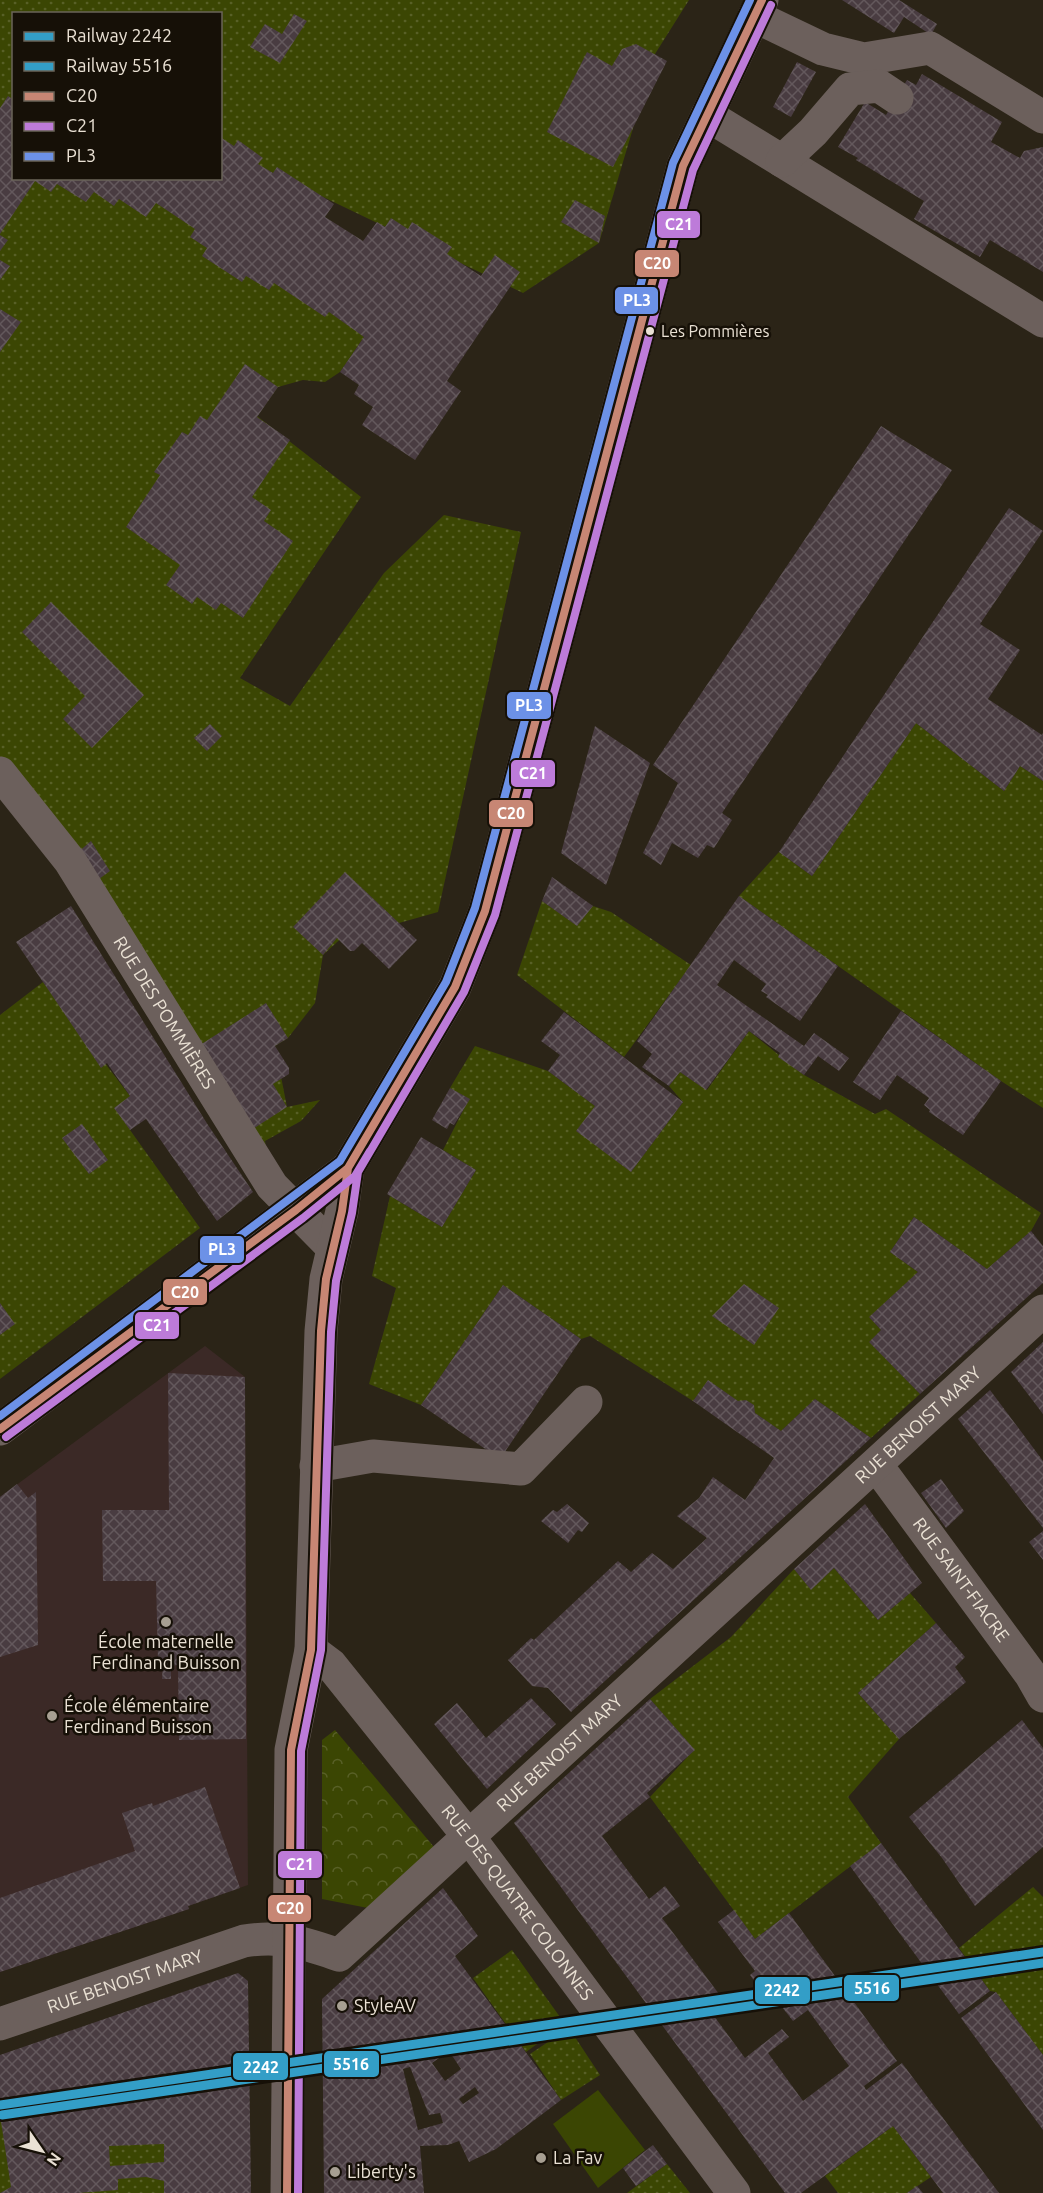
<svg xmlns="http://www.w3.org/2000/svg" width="1043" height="2193" font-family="Ubuntu,sans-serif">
<defs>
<pattern id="forest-crowns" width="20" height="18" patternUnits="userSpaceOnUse" patternTransform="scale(1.5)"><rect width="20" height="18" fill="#3b4603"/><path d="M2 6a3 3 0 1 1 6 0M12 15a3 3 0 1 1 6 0" fill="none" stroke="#586027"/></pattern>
<pattern id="garden-dots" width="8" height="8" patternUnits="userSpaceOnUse" patternTransform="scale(1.5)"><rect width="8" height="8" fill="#3b4603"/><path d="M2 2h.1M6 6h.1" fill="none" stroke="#586027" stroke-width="1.8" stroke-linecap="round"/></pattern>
<pattern id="building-cross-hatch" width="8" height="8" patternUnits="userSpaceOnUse" patternTransform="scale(1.5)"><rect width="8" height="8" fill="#493c41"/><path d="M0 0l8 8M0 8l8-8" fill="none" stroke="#63585c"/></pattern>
</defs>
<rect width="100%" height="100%" fill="#2b2417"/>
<path fill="#3b2926" d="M205,1346l40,31 3,508 -60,21 1,3 -189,63v-475z"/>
<path fill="url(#forest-crowns)" d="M335,1730l99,117 -66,61 -46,-9v-159z"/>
<path fill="url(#garden-dots)" d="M0,0h689l-34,54 -56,189 -76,50 -302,-145 -1,-134h-206v164l154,1 196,158 -24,35 -15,10 -22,-2 -25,7 -21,29 104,81 -121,181 50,28 94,-133 60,-58 77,17 -83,380 -39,11 -28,-12 -48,44 -8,48 -27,35 -13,8 12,61 33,-7 -19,21 -36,20 7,45 -272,-413z
M916,723l88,68 16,-25 23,15v327l-42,-27 -262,-185 40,-44 33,24z
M542,901l35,24 16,-19 18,6 80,53 -67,92 -107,-82z
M43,982l87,114v34l70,98 -200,151v-364z
M749,1031l55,44 71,39 11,-5 155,104 -10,18 -44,38 -73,-52 -24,35 28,20 -48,46 11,12 -11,12 50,52 -49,44 -56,-39 -34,32 -73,-50 -15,20 -103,-65 -9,3 -78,-54 -82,120 -52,-21 27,-96 -24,-12 18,-80 52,31 34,-57 -33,-20 26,-51 -19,-11 25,-42 73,25 47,35 36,66 52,-70 -14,-16 11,-14 27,18z
M834,1568l44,52 32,-27 26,30 -78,70 41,46 -51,58 33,46 -126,96 -105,-142 44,-47 -44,-51 81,-62 63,-68 17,20z
M1033,1887l10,10v158l-47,-63 -6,-1 -31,-43z
M512,1950l53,74 -39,28 -53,-74z
M569,2028l31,47 -39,25 -31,-46z
M0,2110l164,34 1,49h-165z
M893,2126l38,51 -24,16h-69l-13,-17z
M667,2164l23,29h-63z"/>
<path fill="#3b4603" d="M598,2090l47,60 -47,38 -45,-64z"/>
<path fill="url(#building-cross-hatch)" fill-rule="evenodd" d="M842,0h57l38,24 -6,11 -27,-18 -10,16z
M294,14l13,7 -27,42 -30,-16 15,-23 17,10z
M636,44l31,17 -54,106 -66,-35 40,-80 25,14 10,-17z
M797,62l19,10 -25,45 -18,-10z
M922,74l80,48 -11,20 29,16 4,-7 19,-4v125l-53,-32 -10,17 -66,-38 10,-18 -68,-41 2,-2 -20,-11 27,-45 21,13 21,-35 9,5z
M8,96l6,4v78h206v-41l14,9 4,-6 25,18 -5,6 15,9 4,-6 57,37 -9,13 38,24 14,-19 8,5 6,-9 17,11 4,-7 40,25 -5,7 34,22 14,-21 25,17 -73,109 14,10 -46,69 -53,-35 11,-18 -19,-13 5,-9 -19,-13 24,-35 -35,-25 -4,5 -51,-34 -5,7 -23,-14 -4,6 -40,-26 5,-8 -17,-11 5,-8 -39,-26 -10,14 -27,-18 -5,7 -20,-14 -8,10 -29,-18 -6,8 -16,-11 -35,53v-126z
M575,200l30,16 -6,27 -38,-21z
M0,235l8,5 -8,11z
M0,260l10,6 -10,14z
M0,309l21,13 -21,30z
M245,364l33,23 -21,30 33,23 -38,57 19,13 -7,11 29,20 -50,77 -22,-15 -5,7 -19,-13 -5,7 -26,-19 14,-20 -54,-38 34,-52 -6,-3 28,-40 6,3 12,-19 7,4z
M881,426l71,44 -230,343 10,7 -18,28 -7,-3 -9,13 -26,-15 -11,22 -18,-12 35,-70 -25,-18z
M1009,508l34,23 -63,93 40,26 -32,49 54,36 1,-2v48l-23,-15 -16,25 -88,-68 -104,153 -33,-24z
M51,602l93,93 -52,53 -29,-29 22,-23 -63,-64z
M210,724l12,12 -15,15 -13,-13z
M595,726l55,37 -44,122 -45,-32z
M91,841l19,30 -15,11 -18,-29z
M345,872l72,68 -28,29 -27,-26 -8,8h-4l-13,-13 -14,17 -30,-28z
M552,877l41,29 -16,20 -35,-25z
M739,896l99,70 -38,55 -34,-24 2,-2 -7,-4 5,-7 -32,-24 -17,25 87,61 10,-13 35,25 -10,13 -21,-15 -14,19 -26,-18 2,-4 -31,-22 -43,59 -26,-18 -11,14 -27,-19 10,-13 -15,-13z
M71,906l137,219 45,67 -36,29 -71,-102 -16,11 -16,-22 16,-12 -23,-33 -6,5 -85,-126z
M266,1003l22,35 -13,8 14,22v6l-16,10 14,23 -34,22 -53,-84z
M901,1011l100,70 -38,54 -34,-23 1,-2 -6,-5 5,-7 -32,-23 -17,25 -27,-18z
M564,1012l119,90 -52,70 -55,-41 19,-25 -47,-35 12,-16 -19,-14z
M450,1088l20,11 -16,26 -4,-2 -3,6 -15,-9z
M82,1124l26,36 -19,14 -27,-36z
M421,1137l55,33 -34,57 -55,-33z
M914,1217l73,52 44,-38 12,15v37l-123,111 -51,-52 12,-12 -12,-13 49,-45 -28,-20z
M744,1284l35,24 -25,37 -42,-29z
M503,1285l78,54 -81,120 -79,-54z
M0,1303l15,21 -15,11z
M1043,1342v72l-32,-42z
M168,1373l77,4 1,362 -67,1 -1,-75 -7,1v13h-9l1,-18h-5l-2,-80h-53l-1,-71h67z
M708,1380l30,21 8,-1 8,5 1,8 26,18 34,-32 56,39 -300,274 -23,-24 -16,-2 -24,-26 23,-22 3,2 84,-79 13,11 21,-19 21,16 34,-31 -30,-22 22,-18 14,-21 32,23 29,-42 -81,-57z
M990,1390l53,71v67l-85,-109z
M941,1479l23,32 -18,17 -25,-35z
M17,1484l11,14 8,-6 2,153 -38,12v-160z
M567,1504l22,19 -7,9 -4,-2 -10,13 -27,-22 12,-11 4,2z
M865,1504l57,79 -44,37 -44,-52 -23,22 -17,-21z
M1043,1531v29l-14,-18z
M936,1623l29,34 -10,10 11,15 -67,57 -41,-46z
M531,1698l25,26 -69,65 -53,-65 23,-21 29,35z
M650,1699l45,51 -48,43 3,4 -48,39 47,63 16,-13 15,20 -18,12 63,84 -14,10 34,46 37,-29 7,8 -21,16 35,48 46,-35 -41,-56 -15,11 -26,-33 -5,4 -12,-17 5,-4 -37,-49 16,-12 21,29 34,-26 108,148 -33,25 2,4 36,-27 97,130h-56l-50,-67 -92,67h-16l-271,-370z
M1022,1720l21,28v99l-68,59 -33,-48 -33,-41z
M205,1787l35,101 -52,18 1,3 -189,63v-74l135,-47 -13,-38 30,-10 1,3z
M881,1843l109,148 -31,23 -109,-148z
M443,1888l35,48 -23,20 106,144 -65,49 -27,13 -10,-21 -11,4 -28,1 4,47h-100l-2,-194zM449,2051l12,18 -16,12 -13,-18zM410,2067l19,48 11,-2 3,10 -25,7 -15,-61zM475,2087l4,6 -16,11 -4,-5z
M238,1973l10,8 3,212h-87v-12l-18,-4 -28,2v11l-40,3h-78l11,-6 -11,-72v-60zM164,2144v18l-54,4 -1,-20z
M996,1992l47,63v75l-82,-112z
M653,2145l14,19 -31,22 -13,-18z
M917,2186l6,7h-16z"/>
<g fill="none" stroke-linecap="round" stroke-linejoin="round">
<g stroke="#6c605c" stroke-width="33">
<path d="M754,16l69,33 41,10 66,-11 113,69"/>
<path d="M707,115l336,206"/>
<path d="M782,161l31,-29 37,-43 29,-3 18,12"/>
<path id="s1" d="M0,773l70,88 202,325 60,61"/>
<path d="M0,1429l348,-261"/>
<path d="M316,1466l57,-10 148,13 65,-67"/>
<path id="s2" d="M875,1467l11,11 145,197 12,21"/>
<path id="s3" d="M311,1650l20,15 138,172 265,356"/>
<path id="s4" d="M0,2024l244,-83c38,-6 59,2 95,14l704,-644"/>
<path d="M287,2193l4,-443 20,-100 10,-319 5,-52 16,-68 6,-43 107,-181 30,-76 198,-745 79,-166"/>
</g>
<g stroke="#161007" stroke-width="12">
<path id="bus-1" d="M0,1429l296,-219 52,-42 13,-22
M287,2193l4,-443 20,-100 10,-319 5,-52 16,-68 6,-43 107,-181 30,-76 198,-745 79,-166"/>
</g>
<g stroke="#161007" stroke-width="12">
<path id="bus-2" d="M6,1437l297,-219 52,-42 15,-25
M298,2193l3,-442 20,-101 10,-318 5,-51 16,-68 6,-41 106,-180 31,-77 198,-745 78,-165"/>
</g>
<g stroke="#161007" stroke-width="12">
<path id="bus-3" d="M0,1416l340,-255 106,-179 29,-74 198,-745 77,-163"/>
</g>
<use href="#bus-1" stroke="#c78674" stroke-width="8"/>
<use href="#bus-2" stroke="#bd7bd9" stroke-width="8"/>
<use href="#bus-3" stroke="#6c91e7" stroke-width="8"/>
<g stroke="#161007" stroke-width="14">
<path id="rail-1" d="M0,2105l1043,-153"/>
</g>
<g stroke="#161007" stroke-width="14">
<path id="rail-2" d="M2,2115l1041,-152"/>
</g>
<use href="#rail-1" stroke="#339ec7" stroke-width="9"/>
<use href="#rail-2" stroke="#339ec7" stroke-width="9"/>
</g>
<circle fill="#eae1d4" stroke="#161007" stroke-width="2" cx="650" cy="331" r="5"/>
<g fill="#a79f92" stroke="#161007" stroke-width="2">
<circle cx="166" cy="1622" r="6"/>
<circle cx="52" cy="1716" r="6"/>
<circle cx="342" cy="2006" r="6"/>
<circle cx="541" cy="2158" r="6"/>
<circle cx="335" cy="2172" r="6"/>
</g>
<g text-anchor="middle" stroke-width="5" stroke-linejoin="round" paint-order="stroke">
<g font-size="16" fill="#eae1d4" stroke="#161007" text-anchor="start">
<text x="661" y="337">Les Pommières</text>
</g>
<g font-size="18" fill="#eae1d4" stroke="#161007">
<text dy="6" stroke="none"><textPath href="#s1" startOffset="291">RUE DES POMMIÈRES</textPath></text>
<text dy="6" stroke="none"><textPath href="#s4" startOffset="1140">RUE BENOIST MARY</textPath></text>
<text dy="6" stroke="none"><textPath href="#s2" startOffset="142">RUE SAINT-FIACRE</textPath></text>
<text dy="6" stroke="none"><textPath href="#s4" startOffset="654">RUE BENOIST MARY</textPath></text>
<text dy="6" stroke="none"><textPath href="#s3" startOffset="327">RUE DES QUATRE COLONNES</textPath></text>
<text dy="6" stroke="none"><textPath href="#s4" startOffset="132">RUE BENOIST MARY</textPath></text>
</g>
<g font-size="18" fill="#eae1d4" stroke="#161007" text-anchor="start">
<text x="166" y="1648" text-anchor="middle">École maternelle<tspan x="166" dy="21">Ferdinand Buisson</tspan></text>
<text x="64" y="1712">École élémentaire<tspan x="64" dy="21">Ferdinand Buisson</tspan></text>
<text x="354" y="2012">StyleAV</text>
<text x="553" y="2164">La Fav</text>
<text x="347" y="2178">Liberty's</text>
</g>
</g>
<g stroke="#161007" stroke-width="2">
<rect x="656" y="210" width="45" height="29" rx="6" fill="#bd7bd9"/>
<rect x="634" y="249" width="46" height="29" rx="6" fill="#c78674"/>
<rect x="614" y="286" width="45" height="29" rx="6" fill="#6c91e7"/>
<rect x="506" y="691" width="46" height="29" rx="6" fill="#6c91e7"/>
<rect x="510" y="759" width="46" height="29" rx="6" fill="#bd7bd9"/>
<rect x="488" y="799" width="46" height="29" rx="6" fill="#c78674"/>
<rect x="199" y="1235" width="46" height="29" rx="6" fill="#6c91e7"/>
<rect x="162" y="1278" width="46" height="28" rx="6" fill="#c78674"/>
<rect x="134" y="1311" width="46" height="29" rx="6" fill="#bd7bd9"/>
<rect x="277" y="1850" width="46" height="29" rx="6" fill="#bd7bd9"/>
<rect x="267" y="1894" width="45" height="29" rx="6" fill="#c78674"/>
<rect x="843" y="1974" width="57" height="28" rx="6" fill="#339ec7"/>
<rect x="754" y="1976" width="57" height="29" rx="6" fill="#339ec7"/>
<rect x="323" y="2050" width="57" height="28" rx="6" fill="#339ec7"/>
<rect x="232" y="2052" width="57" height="29" rx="6" fill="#339ec7"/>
</g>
<g font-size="16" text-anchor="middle" font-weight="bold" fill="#fff">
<text x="679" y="230">C21</text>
<text x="657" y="269">C20</text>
<text x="637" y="306">PL3</text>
<text x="529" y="711">PL3</text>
<text x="533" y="779">C21</text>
<text x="511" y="819">C20</text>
<text x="222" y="1255">PL3</text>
<text x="185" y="1298">C20</text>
<text x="157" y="1331">C21</text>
<text x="300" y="1870">C21</text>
<text x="290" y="1914">C20</text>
<text x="872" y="1994">5516</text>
<text x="782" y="1996">2242</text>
<text x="351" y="2070">5516</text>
<text x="261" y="2073">2242</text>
</g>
<rect x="12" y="12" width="210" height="168" fill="#161007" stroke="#6b6459" stroke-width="1.5"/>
<rect x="24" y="32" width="30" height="9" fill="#339ec7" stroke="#6b6459" stroke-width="1.5"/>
<text x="66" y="42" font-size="18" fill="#eae1d4">Railway 2242</text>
<rect x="24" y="62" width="30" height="9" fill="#339ec7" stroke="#6b6459" stroke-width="1.5"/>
<text x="66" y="72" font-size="18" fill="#eae1d4">Railway 5516</text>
<rect x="24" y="92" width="30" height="9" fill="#c78674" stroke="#6b6459" stroke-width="1.5"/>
<text x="66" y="102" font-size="18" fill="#eae1d4">C20</text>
<rect x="24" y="122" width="30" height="9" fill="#bd7bd9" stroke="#6b6459" stroke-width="1.5"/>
<text x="66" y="132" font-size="18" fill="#eae1d4">C21</text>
<rect x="24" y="152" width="30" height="9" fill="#6c91e7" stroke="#6b6459" stroke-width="1.5"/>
<text x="66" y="162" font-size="18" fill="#eae1d4">PL3</text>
<g transform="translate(42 2151) rotate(125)" stroke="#161007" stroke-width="4.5" paint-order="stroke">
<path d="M0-4.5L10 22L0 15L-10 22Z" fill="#eae1d4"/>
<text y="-9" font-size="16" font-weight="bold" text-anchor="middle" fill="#eae1d4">N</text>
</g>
</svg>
